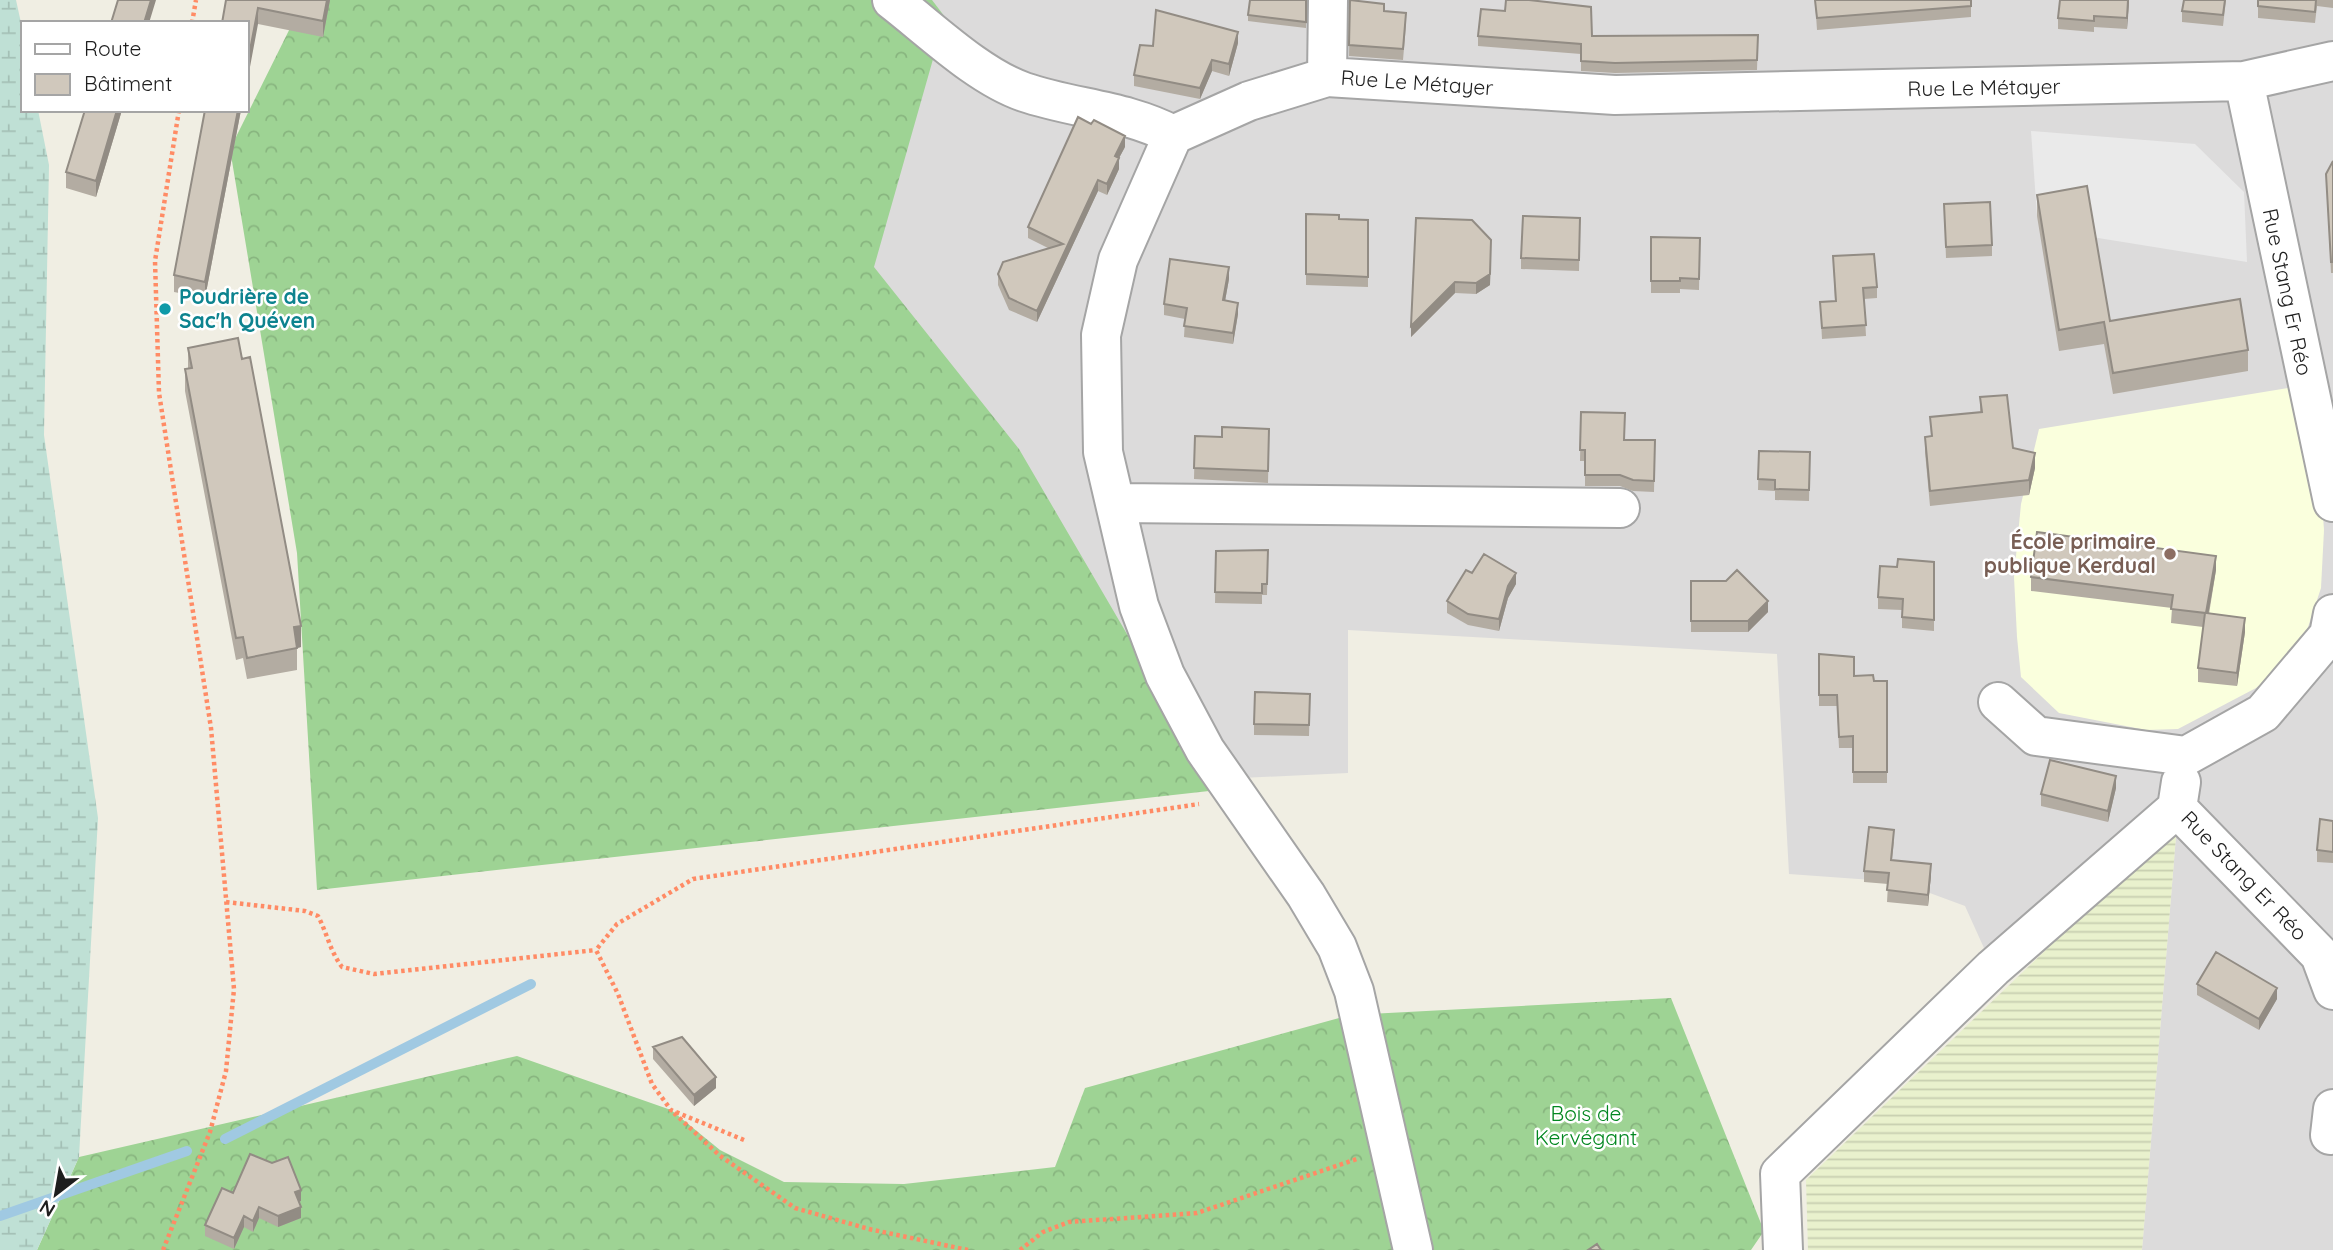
<svg xmlns="http://www.w3.org/2000/svg" width="2333" height="1250" font-family="Quicksand,sans-serif">
<defs>
<pattern id="farmland-rules" width="6" height="5" patternUnits="userSpaceOnUse" patternTransform="scale(1.75)"><rect width="6" height="5" fill="#e9f1cd"/><path d="M0 2.5h6" fill="none" stroke="#c7ceb0"/></pattern>
<pattern id="forest-crowns" width="20" height="18" patternUnits="userSpaceOnUse" patternTransform="scale(1.75)"><rect width="20" height="18" fill="#9ed394"/><path d="M2 6a3 3 0 1 1 6 0M12 15a3 3 0 1 1 6 0" fill="none" stroke="#88b57f"/></pattern>
<pattern id="wetland-marsh" width="20" height="14" patternUnits="userSpaceOnUse" patternTransform="scale(1.75)"><rect width="20" height="14" fill="#bfe0d5"/><path d="M1 5h8M5 5V1M11 12h8M15 12V8" fill="none" stroke="#a4c0b6"/></pattern>
</defs>
<rect width="100%" height="100%" fill="#f0eee3"/>
<path fill="#dcdbdb" d="M845,0h1488v1250h-191l35,-426 -184,144 -28,-62 -65,-24 -111,-8 -12,-220 -429,-24v143l-107,5 -435,-493z"/>
<path fill="#faffdd" d="M2306,385l13,74 5,71 -3,58 -14,42 -27,38 -24,20 -78,41 -32,1 -87,-17 -38,-36 -4,-40 -3,-60 7,-73 18,-75z"/>
<path fill="url(#farmland-rules)" d="M2177,824l-35,426h-334l-2,-70z"/>
<path fill="url(#forest-crowns)" d="M304,0h628l13,17 -71,250 145,182 199,341 -901,100 -20,-337 -67,-404z
M1671,998l93,233 -13,19h-1714l42,-93 438,-101 154,54 49,40 64,32 120,2 151,-17 30,-79 265,-73z"/>
<path fill="url(#wetland-marsh)" d="M0,0h16l7,32v78h15l11,55 -5,270 54,383 -19,339 -42,93h-37z"/>
<path fill="#eaeaea" d="M2031,131l164,13 49,48 3,70 -155,-25 -55,-21z"/>
<g fill="none" stroke-linecap="round" stroke-linejoin="round">
<path stroke="#a0c9e2" stroke-width="10" d="M225,1139l306,-155
M0,1216l187,-65"/>
<g stroke="#a5a5a5" stroke-width="42">
<path id="minor" d="M892,0c39,30 86,76 132,92 50,17 102,18 149,43
M1327,77l1,-77
M2244,81l89,421
M1117,503l503,5
M1998,702l38,34 150,20 77,-43 66,-78 4,-21
M2181,782l-4,26 143,147 13,35
M2330,1135l3,-26
M1413,1250l-59,-259 -17,-44 -31,-52 -101,-145 -40,-75 -26,-69 -36,-154 -2,-117 17,-75 55,-125 76,-34 78,-24 288,18 629,-14 89,-20
M1783,1250l-3,-76 213,-206 184,-160"/>
</g>
<path stroke="#ff8b65" stroke-width="4.5" stroke-dasharray="3.5 3.5" stroke-linecap="butt" d="M192,23l4,-23
M226,902l79,9 13,5c9,17 12,35 24,51l32,7 222,-24
M674,1113l45,42 76,53 74,21 99,21
M744,1140l-73,-30 -19,-26 -34,-90 -22,-44 21,-26 76,-45 506,-75
M163,1250l47,-118 16,-61 8,-82 -23,-261 -52,-335 -4,-132 24,-151
M1020,1250l23,-18 26,-10 128,-9 160,-54"/>
<use href="#minor" stroke="#fff" stroke-width="38"/>
</g>
<path fill="#b3aca2" d="M226,0h104l-7,37 -65,-13z
M1306,0v28l-58,-7v-6z
M1350,0l8,1 26,10 22,14 -3,35 -54,-4z
M1815,0h156v17l-154,13z
M2129,0l-2,29 -33,-2v5l-36,-3v-11z
M2226,0l-3,26 -41,-4v-11z
M2258,0h75v8l-16,-2 -2,17 -57,-5z
M1758,35l-1,35 -142,3 -34,-2v-17l-103,-8v-10z
M1238,43l-9,33 -17,-5 -12,28 -66,-13v-11l19,-29z
M85,110h37l-26,87 -30,-9v-16z
M241,110l-36,188 -31,-6v-17z
M1125,147l-6,11v11l-12,26 -9,-4 -61,131 -28,-12 -11,-25v-11l50,-26 -20,-10v-11z
M2333,161v112h-2l-5,-99z
M2037,195l73,126 138,29v21l-135,23 -9,-50 -45,7 -22,-135z
M1944,204l48,41v11l-46,2z
M1306,214l33,5 29,1v67l-62,-2z
M1416,218l75,33 -1,34 -14,9 -21,-1 -44,44z
M1580,229l-1,42 -58,-2v-11z
M1651,237l49,1 -1,52 -19,-1v4h-29z
M1833,256l44,31v11l-13,1 2,37 -44,3 -2,-37 15,-1z
M1229,279l-4,22 13,13 -5,30 -49,-7 1,-18 -21,-4v-11z
M188,348l113,299 -4,1v22l-50,9 -4,-21 -7,2 -51,-269v-22h3z
M1980,397l33,51 22,20 -6,27 -99,11 -5,-54v-15l6,-1 -1,-19 50,-5z
M1581,412l43,28h31l-1,52 -21,-1 -13,-5h-35v-25h-5z
M1269,429l-1,54 -74,-4 1,-43 27,1z
M1759,451l51,1 -1,49 -34,-1v-9l-17,-1z
M1268,550l-1,45h-5v9l-47,-1 1,-52z
M1934,562v69l-32,-3v-18l-24,-1v-12l19,-30z
M2216,570l-7,44 36,18 -8,54 -39,-4v-14l5,-41 -32,-4 1,-15 -141,-17v-14z
M1472,573l44,11 -8,14 -9,33 -31,-6 -21,-12v-12z
M1691,581l77,31 -20,20h-57z
M1819,654l35,22 20,5h13v102h-34v-35h-14l-2,-42h-18z
M1310,694l-1,42 -55,-1v-11z
M2116,788l-8,34 -67,-16v-12z
M2333,821v42l-16,-1v-12z
M1894,841l-2,19 39,15 -3,31 -41,-4 1,-18 -24,-2v-11z
M2197,984l80,15 -18,31 -62,-35z
M653,1047l63,41 -22,18 -41,-47z
M233,1193l68,8 -2,1 2,16 -23,9 -19,-9 -6,14 -9,-5 -10,22 -29,-13v-11z"/>
<path fill="#928c84" d="M151,0h5l-7,23h-5z
M327,0h3l-7,37v-16z
M2128,0h1l-2,29v-11z
M258,8v16l-11,59v-17z
M1238,32v11l-9,33v-12z
M1212,60v11l-12,28v-11z
M117,110h5l-26,87v-16z
M238,110h3l-36,188v-16z
M1125,136v11l-6,11v11l-12,26v-11l8,-28z
M1098,180v11l-61,131v-11z
M1491,251l-1,34 -14,9v-11z
M1229,267v12l-6,33v-12z
M1455,282v11l-44,44v-11z
M1238,303v11l-5,30v-11z
M2035,453v15l-6,27v-15z
M2216,556v14l-10,57v-14z
M1516,573v11l-8,14 -9,33v-12l9,-33z
M1768,601v11l-20,20v-11z
M2245,618v14l-8,54v-13z
M301,626v21l-7,2v-22z
M2116,776v12l-8,34v-11z
M1931,864v11l-3,31v-11z
M2277,988v11l-18,31v-11z
M716,1077v11l-22,18v-11z
M301,1190v11l-6,2v-11z
M259,1207v11l-6,14v-11z
M301,1207v11l-23,9v-11z
M244,1216v11l-10,22v-11z"/>
<path fill="#d0c8bc" stroke="#928c84" stroke-width="2" d="M118,0h33l-7,23h-33z
M226,0h101l-4,21 -65,-13 -11,58v-43h-25z
M1250,0h56v22l-58,-7z
M1350,0l34,4v7l22,2 -3,36 -54,-4z
M1506,0h23l62,7 1,29 166,-1 -1,25 -142,3 -34,-2v-17l-103,-8 3,-27 24,2z
M1815,0h156v6l-154,12z
M2060,0h68l-1,18 -33,-2v5l-36,-3z
M2184,0h41l-2,15 -41,-4z
M2258,0h58l-1,12 -57,-6z
M1156,10l82,22 -9,32 -17,-4 -12,28 -66,-13 6,-30 13,1z
M85,110h32l-21,71 -30,-9z
M205,110h33l-33,172 -31,-7z
M1078,117l13,7 3,-4 31,16 -10,20 4,2 -12,26 -9,-4 -61,131 -28,-13 -11,-24 5,-12 60,-18 -35,-17z
M2333,161v101h-2l-5,-88z
M2087,186l23,135 130,-22 8,51 -135,23 -9,-51 -45,8 -22,-135z
M1990,202l2,43 -46,2 -2,-43z
M1306,214l33,1v4l29,1v57l-62,-3z
M1523,216l57,2 -1,42 -58,-2z
M1416,218l56,2 19,20 -1,34 -14,9 -21,-1 -44,44z
M1651,237l49,1 -1,41 -19,-1v3h-29z
M1874,254l3,33 -14,1 3,37 -44,3 -2,-26 16,-1 -3,-45z
M1170,259l59,8 -6,33 15,3 -5,30 -49,-7 3,-18 -23,-4z
M238,338l4,21 8,-2 51,269 -7,1 3,21 -50,10 -4,-21 -7,1 -51,-269 7,-1 -4,-20z
M2007,395l6,53 22,5 -6,27 -99,11 -5,-54 7,-1 -2,-19 52,-5 -2,-15z
M1581,412l44,1 -1,27h31l-1,41 -21,-1 -13,-5h-35v-25h-5z
M1222,427l47,2 -1,42 -74,-3 1,-32 27,1z
M1759,451l51,1 -1,38 -34,-1v-9l-17,-1z
M2037,532l179,24 -10,57 39,5 -8,55 -39,-5 7,-55 -34,-4 2,-14 -142,-18z
M1268,550l-1,34h-5v9l-47,-1 1,-41z
M1484,554l32,19 -8,13 -9,33 -31,-5 -21,-13 19,-31 6,3z
M1898,559l36,3v58l-32,-3 1,-18 -25,-2 2,-31 17,1z
M1737,570l31,31 -20,20h-57v-40h35z
M1819,654l35,3v19l19,-1 1,6h13v91h-34v-36l-14,1 -2,-42h-18z
M1255,692l55,2 -1,31 -55,-1z
M2050,760l66,16 -8,35 -67,-17z
M2320,819l13,2v31l-16,-2z
M1869,827l25,3 -3,30 40,4 -3,31 -41,-5 2,-17 -25,-2z
M2216,952l61,36 -18,31 -62,-35z
M682,1037l34,40 -22,18 -41,-48z
M250,1154l22,9 16,-6 13,33 -6,2 6,15 -23,9 -19,-9 -6,14 -9,-5 -10,22 -29,-13 17,-37 11,5z
M1597,1244l4,6h-13z"/>
<circle fill="#0f9aa8" stroke="#fff" stroke-width="2.5" cx="165" cy="309" r="7"/>
<circle fill="#8d6e63" stroke="#fff" stroke-width="2.5" cx="2170" cy="554" r="7"/>
<g text-anchor="middle" stroke-width="5" stroke-linejoin="round" paint-order="stroke">
<g font-size="21" fill="#1e1e1e" stroke="#fff">
<text transform="translate(1417 83) rotate(4)" y="7">Rue Le Métayer</text>
<text transform="translate(1984 88) rotate(-1)" y="7">Rue Le Métayer</text>
<text transform="translate(2287 292) rotate(78)" y="7">Rue Stang Er Réo</text>
<text transform="translate(2244 876) rotate(46)" y="7">Rue Stang Er Réo</text>
</g>
<g font-size="21" font-weight="bold" fill="#0d838f" stroke="#fff" text-anchor="start">
<text x="179" y="304">Poudrière de<tspan x="179" dy="24">Sac'h Quéven</tspan></text>
</g>
<g font-size="21" font-weight="bold" fill="#785e54" stroke="#fff" text-anchor="end">
<text x="2156" y="549">École primaire<tspan x="2156" dy="24">publique Kerdual</tspan></text>
</g>
<g font-size="21" fill="#028720" stroke="#fff">
<text x="1586" y="1121">Bois de<tspan x="1586" dy="24">Kervégant</tspan></text>
</g>
</g>
<rect x="21" y="21" width="228" height="91" fill="#ffffff" stroke="#a5a5a5" stroke-width="2"/>
<rect x="35" y="44" width="35" height="10" fill="#ffffff" stroke="#a5a5a5" stroke-width="2"/>
<text x="84" y="56" font-size="21" fill="#1e1e1e">Route</text>
<rect x="35" y="74" width="35" height="21" fill="#d0c8bc" stroke="#a5a5a5" stroke-width="2"/>
<text x="84" y="91" font-size="21" fill="#1e1e1e">Bâtiment</text>
<g transform="translate(56 1194) rotate(211)" stroke="#ffffff" stroke-width="5" paint-order="stroke">
<path d="M0-5L12 26L0 18L-12 26Z" fill="#1e1e1e"/>
<text y="-10" font-size="19" font-weight="bold" text-anchor="middle" fill="#1e1e1e">N</text>
</g>
</svg>
